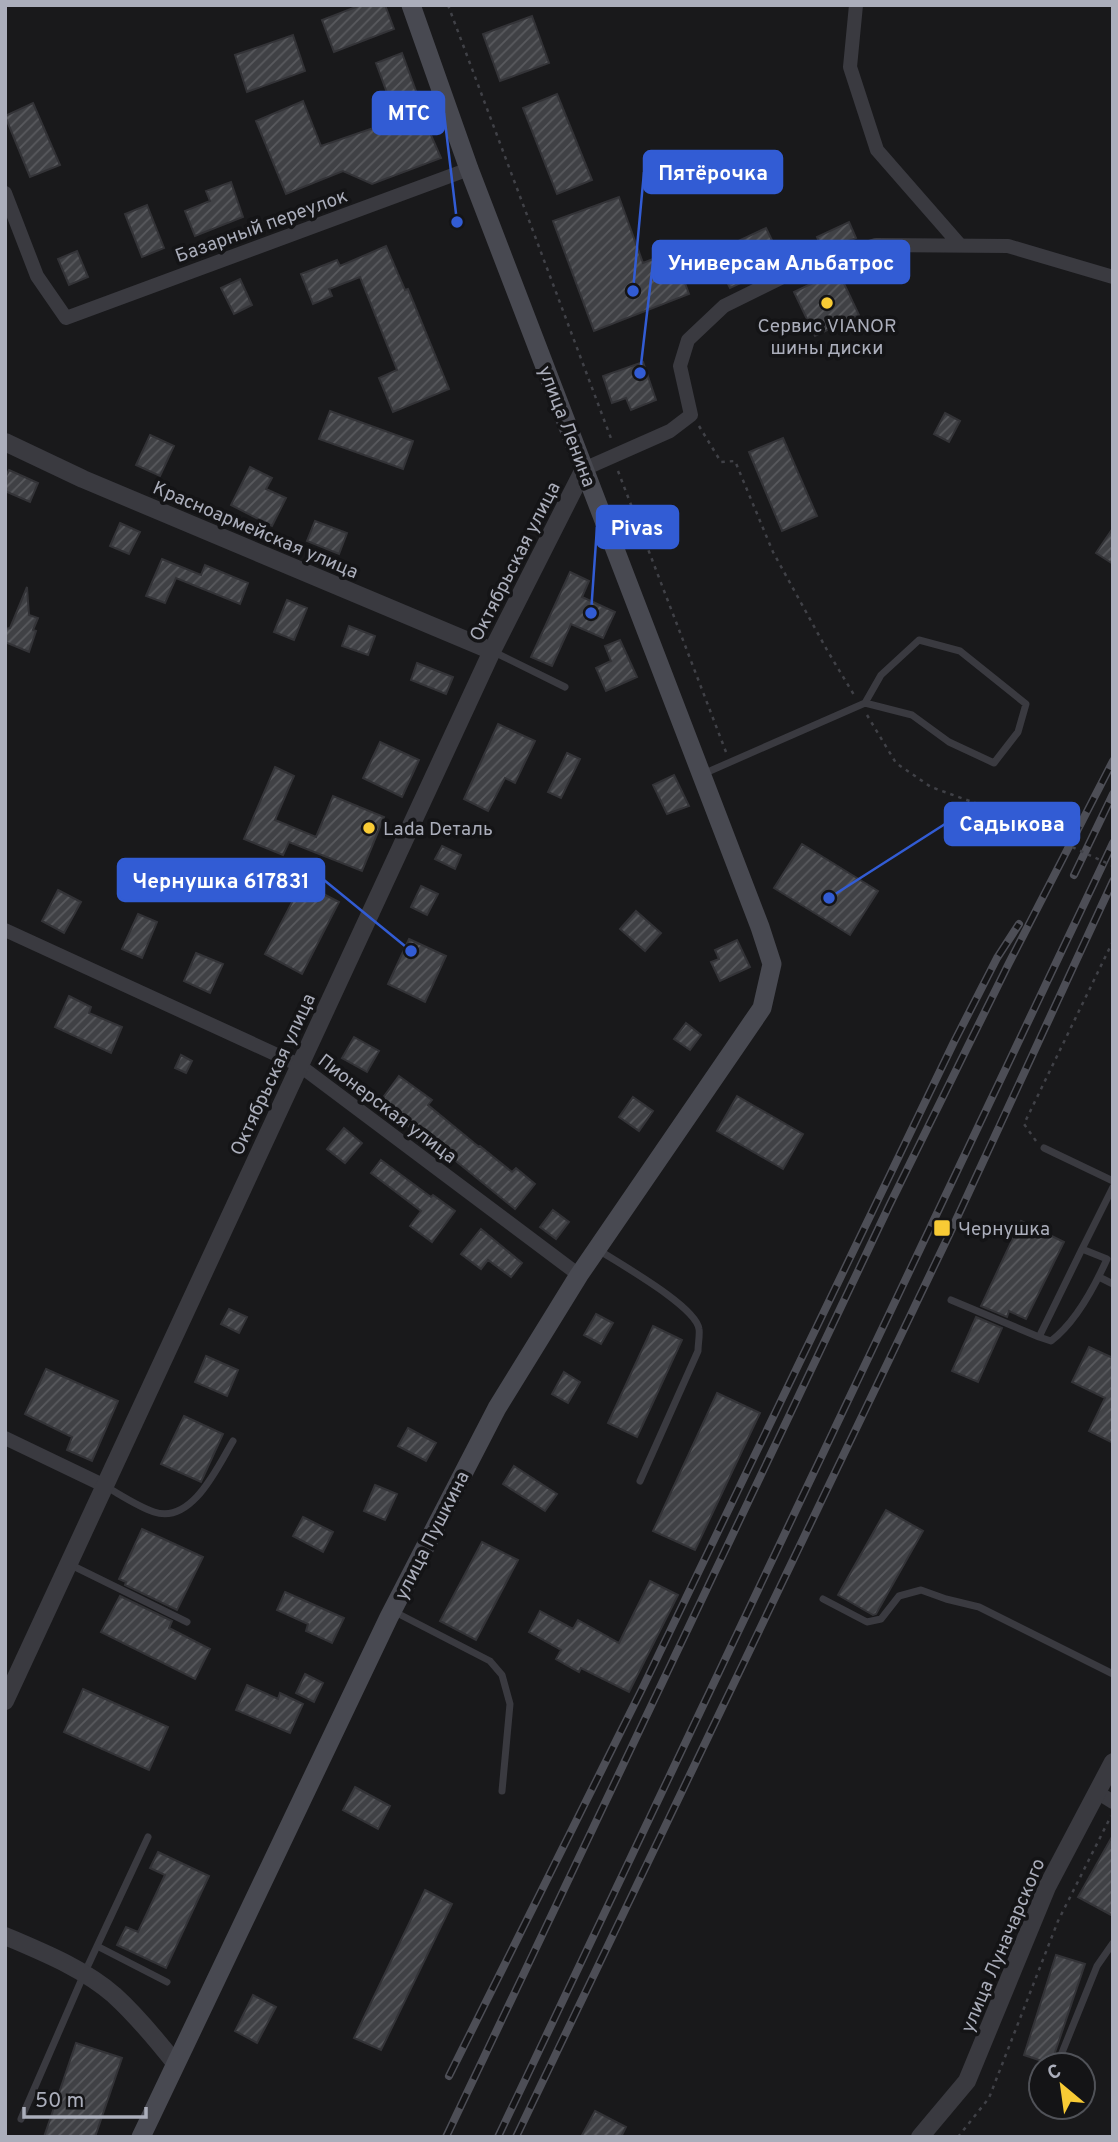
<svg xmlns="http://www.w3.org/2000/svg" width="1118" height="2142" font-family="Overpass,sans-serif">
<defs>
<pattern id="building-hatch" width="6" height="6" patternUnits="userSpaceOnUse" patternTransform="scale(1.75)"><rect width="6" height="6" fill="#404145"/><path d="M-1 1l2-2M0 6l6-6M5 7l2-2" fill="none" stroke="#595a5e"/></pattern>
</defs>
<rect width="100%" height="100%" fill="#19191b"/>
<path fill="url(#building-hatch)" stroke="#333337" stroke-width="2" d="M361,5h24l9,24 -60,23 -12,-32z
M532,16l17,47 -49,18 -17,-47z
M293,35l12,36 -58,21 -12,-37z
M402,53l18,49 -3,1 24,55 -69,26 -29,-13 -57,23 -30,-73 47,-20 18,45 76,-26 -21,-57z
M557,94l35,86 -35,14 -34,-86z
M33,103l27,62 -30,12 -25,-61z
M231,182l12,35 -48,19 -10,-25 25,-10 -4,-10z
M619,197l24,66 30,-12 16,43 -95,37 -41,-110z
M147,205l17,43 -22,9 -17,-43z
M849,222l7,16 -33,13 -6,-14z
M766,228l17,35 -53,25 -17,-35z
M386,246l19,44 3,-1 41,100 -56,23 -14,-34 18,-8 -37,-93 -31,12 3,7 -19,8 -12,-30 36,-14 3,6z
M77,251l11,26 -19,8 -11,-26z
M838,271l21,44 -44,21 -21,-44z
M240,279l12,26 -18,9 -13,-26z
M643,362l13,38 -25,10 -5,-12 -14,5 -9,-27z
M330,411l83,30 -10,28 -84,-30z
M945,413l15,8 -11,21 -15,-8z
M150,435l24,11 -14,30 -24,-11z
M783,438l34,78 -35,15 -33,-79z
M250,467l22,11 -6,11 20,9 -14,28 -41,-21z
M9,470l29,13 -8,19 -25,-11v-13z
M315,521l32,12 -8,21 -32,-13z
M120,523l20,9 -11,22 -19,-8z
M1113,528v36l-17,-11z
M162,559l39,16 4,-10 43,18 -8,21 -64,-26 -11,25 -19,-7z
M570,572l19,9 -7,16 33,15 -12,26 -32,-14 -19,42 -21,-9z
M27,587l2,28 9,3 -5,12 3,1 -7,21 -24,-10v-13l5,-1z
M287,600l20,8 -13,32 -20,-8z
M349,626l26,10 -7,19 -26,-9z
M620,640l17,37 -31,14 -10,-23 15,-7 -6,-15z
M417,663l36,14 -7,17 -35,-14z
M498,724l37,17 -20,42 -10,-5 -17,33 -24,-12z
M380,742l39,18 -17,37 -39,-19z
M567,753l13,6 -19,39 -13,-6z
M275,767l19,9 -19,44 41,17 17,-41 51,21 -22,54 -73,-29 -6,13 -39,-16z
M674,775l15,31 -22,8 -14,-29z
M802,844l76,47 -28,44 -76,-47z
M442,846l19,9 -6,14 -20,-10z
M302,883l37,19 -37,72 -37,-20z
M421,886l17,8 -11,21 -16,-8z
M58,890l23,12 -17,31 -22,-12z
M636,911l25,22 -16,18 -25,-22z
M138,914l19,8 -15,36 -20,-9z
M409,939l37,17 -21,46 -37,-18z
M737,940l13,27 -30,14 -9,-19 8,-3 -4,-9z
M196,953l27,11 -13,29 -26,-12z
M69,996l22,11 -2,6 33,14 -11,26 -56,-26z
M686,1023l15,12 -11,15 -16,-11z
M354,1037l25,14 -12,21 -25,-14z
M181,1055l11,6 -6,12 -11,-5z
M399,1076l33,24 -4,5 51,42 1,-1 32,26 4,-4 19,16 -20,25 -69,-56 -1,2 -66,-52z
M737,1096l66,38 -20,35 -66,-38z
M633,1097l20,14 -14,20 -20,-14z
M344,1128l18,15 -17,20 -18,-14z
M381,1160l50,37 2,-2 22,16 -23,31 -22,-16 11,-15 -50,-38z
M553,1210l16,12 -13,17 -16,-12z
M1021,1221l43,21 -38,77 -17,-8 -2,6 -26,-11z
M481,1229l41,34 -11,14 -23,-17 -7,9 -20,-15z
M229,1309l18,8 -8,16 -18,-9z
M596,1314l17,9 -12,21 -17,-9z
M976,1317l26,11 -24,54 -26,-11z
M653,1326l29,14 -45,97 -29,-14z
M1089,1347l24,11v85l-24,-12 16,-33 -33,-16z
M206,1356l32,14 -11,26 -32,-14z
M46,1369l72,32 -26,60 -25,-11 5,-13 -47,-23z
M564,1372l16,10 -12,21 -16,-9z
M717,1393l43,20 -65,137 -42,-19z
M184,1416l39,18 -22,48 -40,-18z
M408,1428l28,15 -10,18 -28,-15z
M514,1466l43,28 -12,17 -42,-27z
M375,1485l22,9 -12,26 -21,-9z
M886,1510l37,21 -47,83 -3,1 -35,-20z
M303,1517l30,15 -10,20 -30,-16z
M142,1529l61,28 -26,53 -52,-25 1,-3 -7,-3z
M482,1542l36,18 -42,80 -36,-19z
M650,1581l28,14 -49,97 -48,-24 -2,4 -23,-13 5,-9 -32,-18 11,-21 33,18 5,-9 41,23z
M285,1592l59,26 -12,25 -26,-12 2,-7 -31,-14z
M120,1596l52,25 -3,7 41,21 -15,30 -94,-47z
M305,1674l18,9 -9,19 -18,-9z
M247,1685l31,14 2,-6 23,11 -13,29 -54,-23z
M83,1689l85,38 -19,43 -85,-38z
M355,1787l35,19 -12,23 -35,-19z
M1113,1835v81l-35,-19z
M158,1852l51,24 -43,92 -49,-23 9,-18 12,5 27,-57 -15,-7z
M425,1890l27,14 -71,146 -27,-12z
M1056,1955l29,9 -34,100 -27,-9z
M253,1995l23,12 -19,36 -22,-12z
M76,2043l46,15 -27,79h-51z
M595,2111l31,16 -5,10h-40z"/>
<g fill="none" stroke-linecap="round" stroke-linejoin="round">
<path stroke="#404147" stroke-width="2.5" stroke-dasharray="3.5 5" stroke-linecap="butt" d="M448,5l164,436
M699,426l22,36 14,-1 38,91 54,98 27,45
M618,471l108,281
M867,715l29,48 35,24 69,25 57,28
M1036,1141l-12,-17 89,-183
M958,2137l31,-39 69,-177 53,-105"/>
<path stroke="#3a3a40" stroke-width="7" d="M492,651l73,36
M703,774l162,-71 16,-28 38,-35 41,11 66,53 -8,28 -24,31 -45,-21 -37,-27 -47,-12
M1044,1148l69,33
M597,1249c21,14 99,57 102,80 1,6 -1,15 -1,22l-58,130
M1082,1249l25,10c-13,29 -31,63 -56,82l-12,-4z
M1082,1249l31,-62
M1099,1277l14,7
M951,1300l88,37
M105,1486c16,9 32,20 49,26 38,13 64,-46 79,-71
M69,1564l118,58
M823,1599l44,23 14,-3 18,-23 22,-6 25,9 33,8 134,67
M393,1611l97,50 12,14 8,29 -8,87
M97,1946l70,36
M1057,2065l40,-99 16,-23
M21,2119l63,-145 64,-137"/>
<path stroke="#3a3a40" stroke-width="14" d="M856,5l-6,62 27,83 83,95
M5,193l32,83 29,42 403,-149
M584,469l86,-38 21,-16 -11,-49 8,-26 36,-34 75,-37 77,-24 132,1 105,31
M5,930l294,135 280,210
M5,1438l100,48
M1097,1792l16,10"/>
<path stroke="#3a3a40" stroke-width="18" d="M5,442l78,37 409,172
M5,1701l487,-1050 92,-182
M5,1936c37,16 78,32 109,59 23,21 42,44 61,68
M920,2137l47,-56 80,-194 66,-125"/>
<path stroke="#484951" stroke-width="19" d="M141,2137l248,-520 108,-209 82,-133 183,-267 10,-44 -12,-37 -291,-758 -58,-164"/>
<g stroke="#4d4e56" stroke-width="8">
<path id="rail" d="M1074,875l39,-81
M449,2076l195,-391 310,-643 43,-84 22,-34
M446,2137l443,-931 119,-241 105,-204
M498,2137l615,-1294
M516,2137l434,-904 163,-352"/>
</g>
<use href="#rail" stroke="#141416" stroke-width="5" stroke-dasharray="16" stroke-linecap="butt"/>
<path stroke="#404147" stroke-width="2.5" stroke-dasharray="3.5 5" stroke-linecap="butt" d="M1057,840l56,26"/>
</g>
<g fill="#f8cb35" stroke="#141416" stroke-width="2.5">
<circle cx="827" cy="303" r="7"/>
<circle cx="369" cy="828" r="7"/>
<rect x="933" y="1219" width="18" height="18" rx="3.5"/>
</g>
<g text-anchor="middle" stroke-width="7" stroke-linejoin="round" paint-order="stroke">
<g font-size="19" fill="#abaebb" stroke="#141416">
<text transform="translate(261 225) rotate(-20)" y="7">Базарный переулок</text>
<text transform="translate(568 426) rotate(69)" y="7">улица Ленина</text>
<text transform="translate(256 529) rotate(23)" y="7">Красноармейская улица</text>
<text transform="translate(514 561) rotate(-63)" y="7">Октябрьская улица</text>
<text transform="translate(272 1074) rotate(-65)" y="7">Октябрьская улица</text>
<text transform="translate(388 1108) rotate(37)" y="7">Пионерская улица</text>
<text transform="translate(431 1535) rotate(-63)" y="7">улица Пушкина</text>
<text transform="translate(1002 1945) rotate(-67)" y="7">улица Луначарского</text>
</g>
<g font-size="19" fill="#abaebb" stroke="#141416" text-anchor="start">
<text x="827" y="332" text-anchor="middle">Сервис VIANOR<tspan x="827" dy="22">шины диски</tspan></text>
<text x="383" y="835">Lada Dеталь</text>
<text x="958" y="1235">Чернушка</text>
</g>
</g>
<path fill="none" stroke="#325cd4" stroke-width="2.5" d="M457 222L444 113M633 291L644 172M640 373L653 262M591 613L597 527M829 898L945 824M411 951L324 880"/>
<g fill="#325cd4" stroke="#141416" stroke-width="2.5">
<circle cx="457" cy="222" r="7"/>
<circle cx="633" cy="291" r="7"/>
<circle cx="640" cy="373" r="7"/>
<circle cx="591" cy="613" r="7"/>
<circle cx="829" cy="898" r="7"/>
<circle cx="411" cy="951" r="7"/>
</g>
<g fill="#325cd4" stroke="#325cd4" stroke-width="2.5">
<rect x="373" y="92" width="71" height="42" rx="7"/>
<rect x="644" y="151" width="138" height="42" rx="7"/>
<rect x="653" y="241" width="256" height="42" rx="7"/>
<rect x="597" y="506" width="81" height="42" rx="7"/>
<rect x="945" y="803" width="134" height="42" rx="7"/>
<rect x="118" y="859" width="206" height="42" rx="7"/>
</g>
<g font-size="21" text-anchor="middle" font-weight="bold" fill="#fff">
<text x="409" y="120">МТС</text>
<text x="713" y="180">Пятёрочка</text>
<text x="781" y="270">Универсам Альбатрос</text>
<text x="637" y="535">Pivas</text>
<text x="1012" y="831">Садыкова</text>
<text x="221" y="888">Чернушка 617831</text>
</g>
<rect width="1118" height="2142" fill="none" stroke="#abaebb" stroke-width="14"/>
<g transform="translate(1062 2086) rotate(331)"><circle r="33" fill="#141416" stroke="#505258" stroke-width="2"/>
<path d="M0-5L12 26L0 18L-12 26Z" fill="#f8cb35"/>
<text y="-10" font-size="19" font-weight="bold" text-anchor="middle" fill="#abaebb">С</text>
</g>
<path d="M24 2107v10h122v-10" fill="none" stroke="#abaebb" stroke-width="3.5"/>
<text x="35" y="2107" font-size="21" fill="#abaebb" stroke="#141416" stroke-width="5" paint-order="stroke">50 m</text>
</svg>
